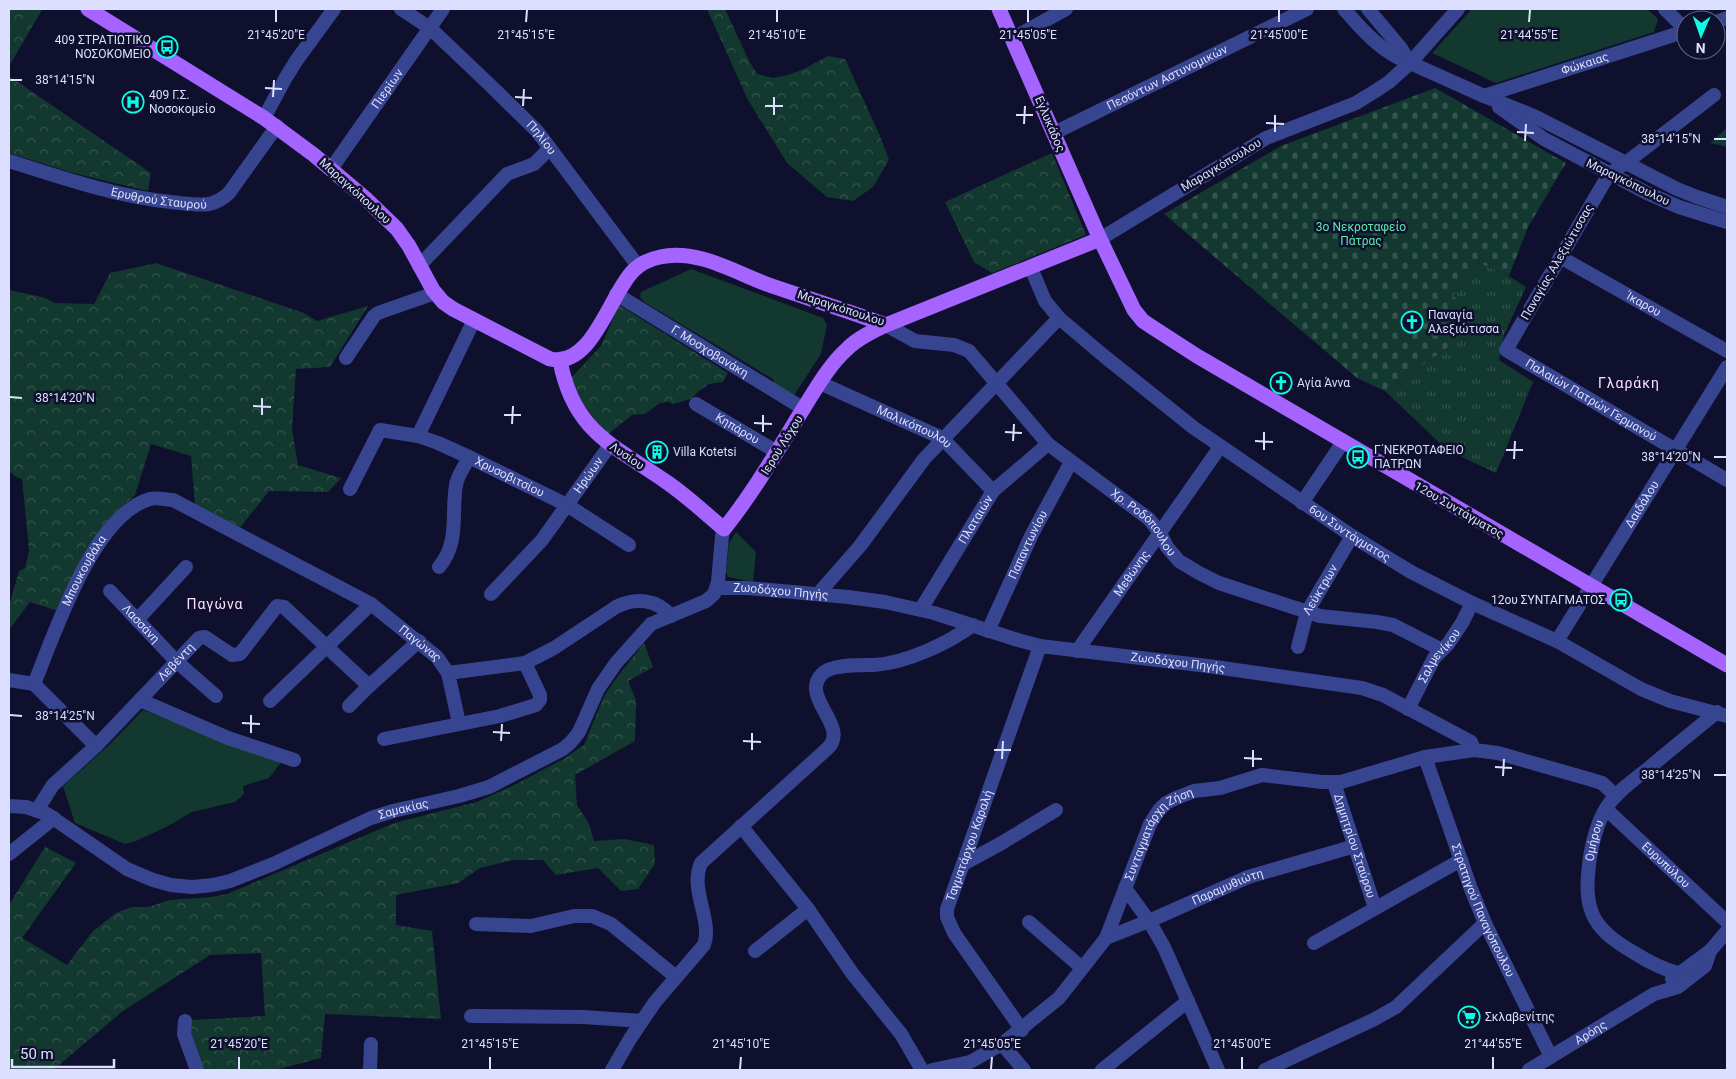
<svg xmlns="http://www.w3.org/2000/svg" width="1736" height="1079" font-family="Roboto,sans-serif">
<defs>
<pattern id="grass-tufts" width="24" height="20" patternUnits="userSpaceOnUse" patternTransform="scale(1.25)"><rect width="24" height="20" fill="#12382f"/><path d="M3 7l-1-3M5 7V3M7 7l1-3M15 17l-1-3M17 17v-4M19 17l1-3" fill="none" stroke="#34544e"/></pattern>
<pattern id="forest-crowns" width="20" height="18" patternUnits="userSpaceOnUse" patternTransform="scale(1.25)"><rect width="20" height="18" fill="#12382f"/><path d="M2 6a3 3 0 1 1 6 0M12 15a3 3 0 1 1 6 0" fill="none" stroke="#34544e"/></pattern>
<pattern id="cemetery-stones" width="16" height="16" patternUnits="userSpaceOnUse" patternTransform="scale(1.25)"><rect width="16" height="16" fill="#12382f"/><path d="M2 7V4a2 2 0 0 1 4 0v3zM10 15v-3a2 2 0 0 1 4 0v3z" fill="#34544e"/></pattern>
</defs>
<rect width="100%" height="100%" fill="#0f102d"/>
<path fill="url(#grass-tufts)" d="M1479,263l30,13 17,11 -22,48 -5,25 34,22 -37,91 -49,-23 -62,-59 68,-47v-48z"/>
<path fill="url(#forest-crowns)" d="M9,9h32l1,1 -33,56z
M707,9h18l24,52 8,13 16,4 15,-3 18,-7 22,-12 17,3 35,77 9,24 -16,27 -20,14 -26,-4 -40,-34 -39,-63z
M9,76l142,97 -3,18 -75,-18 -64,-20z
M1052,153l34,82 -94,38 -18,-11 -29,-60z
M156,263l148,50 13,8 51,-15 -38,61 -34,2 -4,60 6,36 43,13 -13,14 -59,-1 -30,38 -44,-23 -4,-50 -40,-12 -16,51 -19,17 -17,23 -41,76 -28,-9 -21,28v-24l10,-35 6,-3 4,-18 -7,-71 -6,-2 -7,-6v-181l37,8 8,5 40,1 16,-31z
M619,305l109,68 -5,9 -14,2 -10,7 -8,8 -18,5 -4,-2 -9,1 -15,11 -13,1 -25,20 -24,-31 -12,-26 30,-32z
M644,643l9,24 -25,14 8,19 -1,41 -60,34 2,30 12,19 5,17 30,-2 30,6 1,19 -17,25 -17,2 -23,-23 -42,7 -13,-15h-30l-33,8 -22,15 -62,12v30l36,6 9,88 -116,-5 -4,44 -46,12h-73l-15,-38 5,-12 73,-4 -4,-63 -51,2 -87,56 -70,59h-44v-165l36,-58 31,16 -54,75 45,27 26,-34 23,-18 15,-6h18l20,-7 42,-3 16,-3 167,-71 83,-21 41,-19 47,-25 19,-13 20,-49 14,-20z"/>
<path fill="url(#cemetery-stones)" d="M1435,88l131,75 -38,64 -19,49 -30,-13 -26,33 9,7 -9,41 -68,47 -28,-13 -193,-164 117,-68z"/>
<path fill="#12382f" d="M1472,9h175l11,10 -4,13 -158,51 -64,-30z
M1727,128v19l-17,-4z
M691,269l132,49 4,7 -6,29 -28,43 -19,-12 -1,-6 -129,-77 -4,-5 1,-5z
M736,532l20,20 -3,30 -25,-5 -2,-5 3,-29z
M143,710l92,36 47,15 -13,17 -26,8 1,8 -9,8 -43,10 -24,14 -32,15 -11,3 -50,-21 -12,-37 45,-40z"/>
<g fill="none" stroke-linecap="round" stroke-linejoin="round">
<g stroke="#374590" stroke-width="14">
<path id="s1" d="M401,9l29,19 61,58 46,45 101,135"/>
<path d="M1344,9c16,18 31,36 53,48l87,39 50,20 143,73 20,8 30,10"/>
<path d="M1368,9l32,38 10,16"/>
<path d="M1665,9l21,21"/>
<path d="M1716,22l11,-4"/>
<path d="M1013,38l53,-29"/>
<path id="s2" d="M1714,95l-87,67 -18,12 -103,176 221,130"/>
<path id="s3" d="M1484,96l202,-65"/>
<path d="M1499,107l45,32 103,54 32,14 48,15"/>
<path d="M264,118l21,-39 11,-18 38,-52"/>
<path id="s4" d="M1054,133l253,-124"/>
<path id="s5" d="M9,161c53,17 106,35 162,41 12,1 26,4 38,2 8,-2 14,-5 20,-11l48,-67"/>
<path id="s6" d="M331,169l112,-160"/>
<path d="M1100,239l166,-101 90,-35 21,-13 12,-8 21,-19 48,-54"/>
<path id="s7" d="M1560,257l167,94"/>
<path d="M419,266l88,-92 27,-10 15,-15"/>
<path id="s8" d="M1031,268l14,33 14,17 45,38 90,72 158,108 59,36 61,31 85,38 84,48 29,12 57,15"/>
<path id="s9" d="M616,294l188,115"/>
<path id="s10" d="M886,325l29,16 39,4 15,6 79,93 101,75 11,14 7,14 12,14 20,12 20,10 101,33 57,6 16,3 49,25"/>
<path d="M346,358l28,-42 4,-3 57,-20"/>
<path id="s11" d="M820,383l122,55 51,53"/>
<path id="s12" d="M696,404l81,48"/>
<path d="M418,436l56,-116"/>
<path id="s13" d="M350,489l30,-59 38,6 20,7 31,14 98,48 62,40"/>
<path d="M1302,503l41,-61"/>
<path d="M439,567c21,-25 12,-53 17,-82 1,-9 9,-19 13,-28"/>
<path id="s14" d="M717,588h30l101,9 37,5 49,11 84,27 22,6 168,20 154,22 21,7 88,47 3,8"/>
<path id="s15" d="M110,591l66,70 40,35"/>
<path id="s16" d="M491,594l51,-54 68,-95"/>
<path d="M818,594l42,-48 64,-87 135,-141"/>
<path id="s17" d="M921,609l72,-118 55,-47"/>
<path d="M137,620l49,-53"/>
<path id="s18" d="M988,631l44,-97 39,-72"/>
<path id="s19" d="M1557,641l170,-274"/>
<path id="s20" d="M1298,647l9,-35 45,-76"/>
<path id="s21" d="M1077,651l143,-204"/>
<path d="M448,673l11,50"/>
<path d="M9,680l25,4 62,62"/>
<path id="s22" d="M34,684c21,-51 59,-169 116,-185 6,-2 16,1 23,1l198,104 66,53 11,16 77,-10 29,-15 62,-41c19,-10 41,-8 55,9"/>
<path d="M140,700l88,38 66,22"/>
<path d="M270,701l101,-97"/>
<path d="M349,706l20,-20 50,-45"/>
<path id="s23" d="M1408,709l26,-51 14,-14 14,-21 10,-20"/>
<path d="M384,739l116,-23 36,-11 4,-5v-5l-15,-32"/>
<path id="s24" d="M1425,757l46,132 14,34 66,134"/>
<path id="s25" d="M1334,783l41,125"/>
<path id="s26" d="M9,806l17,1 21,7 80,55 26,11 18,5 21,2 21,-2 17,-4 43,-17 98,-46 22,-7 66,-15 30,-9 74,-38 8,-7 8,-10 19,-43 18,-26 35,-39 55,-23 8,-7 4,-12 4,-46 2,-7"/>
<path id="s27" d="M1606,809l121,113"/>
<path id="s28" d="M37,810l16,-25 43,-39 103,-108 6,-1 27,18 8,-1 37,-48 7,1 85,79"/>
<path d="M741,826l67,83 44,64 49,61 21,36"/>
<path d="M9,854l45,-36"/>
<path d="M963,864l37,-20 56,-34"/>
<path d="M1125,888l24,33 15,26 54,123"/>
<path d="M1029,922l53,46"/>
<path d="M476,924l55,2 43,-10h18l19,8 65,53"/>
<path id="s29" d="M1106,938l43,-17 99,-44 107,-31"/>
<path d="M1314,943l147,-83"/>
<path d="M755,951l53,-42"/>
<path id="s30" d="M1678,973c-16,-4 -31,-12 -45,-21 -44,-25 -50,-45 -43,-95 3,-18 8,-38 19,-53 10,-14 26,-25 40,-36 22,-19 45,-37 68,-56"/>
<path d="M1672,979l38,-28 17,-20"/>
<path d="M471,1016l112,1 59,4"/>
<path d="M185,1021l-1,13 13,36"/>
<path id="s31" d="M1022,1030l-68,-97 -7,-16v-8l93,-263"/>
<path d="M1002,1044l22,26"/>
<path d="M370,1070l1,-26"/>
<path d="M612,1070l18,-31 25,-37 49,-57c9,-25 -15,-55 -3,-82l127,-115c22,-22 -29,-51 -6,-74 9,-10 39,-9 52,-9 32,-2 73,-21 99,-40"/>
<path id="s32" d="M932,1070l38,-8 32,-18 57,-46 47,-60 44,-114 9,-14 7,-7 10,-5 18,-7 26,-3 42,-13 60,7h19l84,-25 49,-7 24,3 91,26 13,4 14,13"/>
<path d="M1102,1070l86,-69"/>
<path d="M1265,1070l108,-50 23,-13 89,-84"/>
<path id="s33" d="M1529,1070l125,-76 24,-7 27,-21 5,-15"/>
</g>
<path stroke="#a563ff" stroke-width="15" d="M88,9l176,109 50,37 51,43 32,31 12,17 24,44 10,12 10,7 97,50c42,10 60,-65 83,-88 7,-7 17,-12 27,-14 38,-9 77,17 112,29 38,13 77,25 114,39
M999,9l101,230 34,71 9,11 9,6 45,29 530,309
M560,361c14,72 54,84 108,122 20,14 38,31 56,46 29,-36 52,-76 76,-115 14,-22 28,-48 47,-65 11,-11 26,-18 39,-24l214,-86"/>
</g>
<path fill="none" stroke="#dcdfff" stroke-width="2" d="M276,22v-12M526,22l1,-12M777,22v-12M1028,22v-12M1279,22v-12M1529,22l1,-12M10,80h12M265,88l17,1M273,97l1,-17M515,97l17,1M523,106l1,-17M765,106h18M774,115v-18M1016,115h17M1266,123l18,1M1024,124l1,-18M1275,132v-17M1517,132l17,1M1714,139h12M1525,141l1,-17M10,397l12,1M253,406l18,1M262,415v-17M504,415h17M754,423l18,1M512,424l1,-18M763,432v-17M1005,432l17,1M1013,441l1,-17M1255,441l18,1M1264,450v-18M1506,450h17M1714,457h12M1514,459l1,-18M10,715l12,1M242,723l18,1M493,732l17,1M251,733v-18M501,741l1,-17M743,741l18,1M752,750v-17M994,750h17M1244,758l18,1M1002,759l1,-18M1253,767v-17M1495,767l17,1M1714,775h12M1503,776l1,-17M239,1069v-12M490,1069v-12M740,1069l1,-12M991,1069l1,-12M1242,1069v-12M1493,1069v-12"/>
<defs>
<g id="bus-ring" transform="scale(1.125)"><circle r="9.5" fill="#0f102d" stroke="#08ffe5" stroke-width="1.5"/><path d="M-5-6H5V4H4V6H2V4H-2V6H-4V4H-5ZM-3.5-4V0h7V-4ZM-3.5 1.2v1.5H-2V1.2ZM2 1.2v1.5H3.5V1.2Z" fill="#08ffe5"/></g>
<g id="hospital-ring" transform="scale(1.125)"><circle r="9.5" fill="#0f102d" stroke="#08ffe5" stroke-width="1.5"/><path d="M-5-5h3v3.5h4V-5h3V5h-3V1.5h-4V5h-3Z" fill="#08ffe5"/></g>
<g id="church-ring" transform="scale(1.125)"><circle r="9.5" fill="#0f102d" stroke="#08ffe5" stroke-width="1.5"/><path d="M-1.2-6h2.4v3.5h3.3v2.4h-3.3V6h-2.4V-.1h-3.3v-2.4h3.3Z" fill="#08ffe5"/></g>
<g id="building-ring" transform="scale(1.125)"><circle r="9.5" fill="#0f102d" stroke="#08ffe5" stroke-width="1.5"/><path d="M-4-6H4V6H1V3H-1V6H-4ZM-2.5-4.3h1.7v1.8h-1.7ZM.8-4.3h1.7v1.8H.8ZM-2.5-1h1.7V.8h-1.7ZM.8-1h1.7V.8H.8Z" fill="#08ffe5"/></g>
<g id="supermarket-ring" transform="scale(1.125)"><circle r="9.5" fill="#0f102d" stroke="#08ffe5" stroke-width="1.5"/><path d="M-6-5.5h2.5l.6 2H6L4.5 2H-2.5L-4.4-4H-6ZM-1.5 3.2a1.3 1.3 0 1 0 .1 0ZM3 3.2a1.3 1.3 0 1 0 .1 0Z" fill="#08ffe5"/></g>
</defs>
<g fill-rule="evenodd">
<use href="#bus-ring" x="167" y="47"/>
<use href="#hospital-ring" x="133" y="102"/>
<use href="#church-ring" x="1412" y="322"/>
<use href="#church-ring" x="1281" y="383"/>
<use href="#building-ring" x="657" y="452"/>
<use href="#bus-ring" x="1358" y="457"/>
<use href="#bus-ring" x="1621" y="600"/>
<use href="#supermarket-ring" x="1469" y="1017"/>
</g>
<g text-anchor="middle" stroke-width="5" stroke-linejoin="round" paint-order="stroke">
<g font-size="12" fill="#dcdfff" stroke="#0f102d" text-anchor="start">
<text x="151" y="44" text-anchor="end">409 ΣΤΡΑΤΙΩΤΙΚΟ<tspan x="151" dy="14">ΝΟΣΟΚΟΜΕΙΟ</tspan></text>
<text x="149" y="99">409 Γ.Σ.<tspan x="149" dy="14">Νοσοκομείο</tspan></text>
<text x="1428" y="319">Παναγία<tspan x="1428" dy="14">Αλεξιώτισσα</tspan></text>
<text x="1297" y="387">Αγία Άννα</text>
<text x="1374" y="454">Γ΄ΝΕΚΡΟΤΑΦΕΙΟ<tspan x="1374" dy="14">ΠΑΤΡΩΝ</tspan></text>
<text x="673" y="456">Villa Kotetsi</text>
<text x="1605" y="604" text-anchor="end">12ου ΣΥΝΤΑΓΜΑΤΟΣ</text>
<text x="1485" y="1021">Σκλαβενίτης</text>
</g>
<g font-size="12" fill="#dcdfff" stroke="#0f102d">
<text dy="4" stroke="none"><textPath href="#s3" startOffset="106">Φώκαιας</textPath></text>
<text dy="4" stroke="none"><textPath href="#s4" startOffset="126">Πεσόντων Αστυνομικών</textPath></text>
<text dy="4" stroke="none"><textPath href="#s6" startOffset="98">Πιερίων</textPath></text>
<text transform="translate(1050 124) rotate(67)" y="4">Εγλυκάδος</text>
<text dy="4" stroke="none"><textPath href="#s1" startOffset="191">Πηλίου</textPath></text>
<text transform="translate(1221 165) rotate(-31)" y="4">Μαραγκόπουλου</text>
<text transform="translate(1628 182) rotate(26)" y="4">Μαραγκόπουλου</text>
<text transform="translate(355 191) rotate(42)" y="4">Μαραγκόπουλου</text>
<text dy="4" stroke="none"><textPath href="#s5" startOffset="155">Ερυθρού Σταυρού</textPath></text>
<text transform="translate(1557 262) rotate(-60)" y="4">Παναγίας Αλεξιώτισσας</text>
<text dy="4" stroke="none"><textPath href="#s7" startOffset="96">Ίκαρου</textPath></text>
<text transform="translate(841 308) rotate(18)" y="4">Μαραγκόπουλου</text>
<text dy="4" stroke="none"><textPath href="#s9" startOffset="110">Γ. Μοσχοβανάκη</textPath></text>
<text dy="4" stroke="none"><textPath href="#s2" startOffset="434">Παλαιών Πατρών Γερμανού</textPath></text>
<text dy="4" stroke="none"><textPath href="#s12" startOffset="48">Κηπάρου</textPath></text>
<text dy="4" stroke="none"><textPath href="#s11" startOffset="104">Μαλικόπουλου</textPath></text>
<text transform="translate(782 445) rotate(-58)" y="4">Ιερού Λόχου</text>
<text transform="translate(627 456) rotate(34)" y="4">Λυσίου</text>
<text dy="4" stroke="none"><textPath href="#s16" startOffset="154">Ηρώων</textPath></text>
<text dy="4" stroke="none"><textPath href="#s13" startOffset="205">Χρυσοβιτσίου</textPath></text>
<text dy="4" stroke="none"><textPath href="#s19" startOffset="161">Δαιδάλου</textPath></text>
<text transform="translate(1459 510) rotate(30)" y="4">12ου Συντάγματος</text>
<text dy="4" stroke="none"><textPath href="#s17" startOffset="105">Πλαταιών</textPath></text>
<text dy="4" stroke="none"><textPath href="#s10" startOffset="335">Χρ. Ροδόπουλου</textPath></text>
<text dy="4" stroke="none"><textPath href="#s8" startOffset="420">6ου Συντάγματος</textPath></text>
<text dy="4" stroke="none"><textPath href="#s18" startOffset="95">Παπαντωνίου</textPath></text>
<text dy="4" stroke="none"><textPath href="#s22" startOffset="124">Μπουκουβάλα</textPath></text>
<text dy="4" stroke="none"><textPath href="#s21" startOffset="95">Μεθώνης</textPath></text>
<text dy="4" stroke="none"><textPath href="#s20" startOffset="62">Λεύκτρων</textPath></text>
<text dy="4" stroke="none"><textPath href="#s14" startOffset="64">Ζωοδόχου Πηγής</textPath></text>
<text dy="4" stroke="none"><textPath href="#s15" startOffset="45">Λασσάνη</textPath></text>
<text dy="4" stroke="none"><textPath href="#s22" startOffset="534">Παγώνας</textPath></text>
<text dy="4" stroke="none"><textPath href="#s23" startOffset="62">Σαλμενίκου</textPath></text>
<text dy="4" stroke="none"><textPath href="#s28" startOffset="204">Λεβέντη</textPath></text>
<text dy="4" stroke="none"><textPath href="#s14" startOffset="469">Ζωοδόχου Πηγής</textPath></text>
<text dy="4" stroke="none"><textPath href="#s26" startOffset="431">Σαμακίας</textPath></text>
<text dy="4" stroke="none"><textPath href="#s32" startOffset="345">Συνταγματάρχη Ζήση</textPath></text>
<text dy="4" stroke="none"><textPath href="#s30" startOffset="181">Ομήρου</textPath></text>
<text dy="4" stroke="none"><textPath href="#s31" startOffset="211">Ταγματάρχου Καραλή</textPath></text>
<text dy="4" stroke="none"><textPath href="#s25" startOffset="66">Δημητρίου Σταύρου</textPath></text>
<text dy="4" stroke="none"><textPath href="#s27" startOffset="82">Ευρυπύλου</textPath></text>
<text dy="4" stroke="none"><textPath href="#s29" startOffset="132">Παραμυθιώτη</textPath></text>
<text dy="4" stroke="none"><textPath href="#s24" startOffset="164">Στρατηγού Παναγόπουλου</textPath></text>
<text dy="4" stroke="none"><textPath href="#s33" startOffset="72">Αρόης</textPath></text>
</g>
<g font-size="12" fill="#5ceaaa" stroke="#0f102d">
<text x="1361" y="231">3o Νεκροταφείο<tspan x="1361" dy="14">Πάτρας</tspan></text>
</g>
<g font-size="14" letter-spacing="1" fill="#ffdefa" stroke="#0f102d">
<text x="1629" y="388">Γλαράκη</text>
<text x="215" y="609">Παγώνα</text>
</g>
</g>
<g font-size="12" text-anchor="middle" fill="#dcdfff" stroke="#0f102d" stroke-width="5" stroke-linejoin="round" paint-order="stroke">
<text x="276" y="39">21°45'20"E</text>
<text x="526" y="39">21°45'15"E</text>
<text x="777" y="39">21°45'10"E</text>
<text x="1028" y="39">21°45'05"E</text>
<text x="1279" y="39">21°45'00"E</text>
<text x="1529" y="39">21°44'55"E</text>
<text x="65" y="84">38°14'15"N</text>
<text x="1671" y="143">38°14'15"N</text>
<text x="65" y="402">38°14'20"N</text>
<text x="1671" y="461">38°14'20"N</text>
<text x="65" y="720">38°14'25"N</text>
<text x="1671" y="779">38°14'25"N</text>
<text x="239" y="1048">21°45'20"E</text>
<text x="490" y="1048">21°45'15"E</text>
<text x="741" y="1048">21°45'10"E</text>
<text x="992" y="1048">21°45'05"E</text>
<text x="1242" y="1048">21°45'00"E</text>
<text x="1493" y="1048">21°44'55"E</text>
</g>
<rect width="1736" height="1079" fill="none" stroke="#dcdfff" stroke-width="20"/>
<g transform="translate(1701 35) rotate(182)"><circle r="24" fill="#0f102d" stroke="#616381"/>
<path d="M0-4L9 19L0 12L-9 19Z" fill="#08ffe5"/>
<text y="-8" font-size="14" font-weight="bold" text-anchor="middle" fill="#dcdfff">N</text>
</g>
<path d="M12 1059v8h102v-8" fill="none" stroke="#dcdfff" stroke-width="2.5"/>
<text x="20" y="1059" font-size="15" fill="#dcdfff" stroke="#0f102d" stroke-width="4" paint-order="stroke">50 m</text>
</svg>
